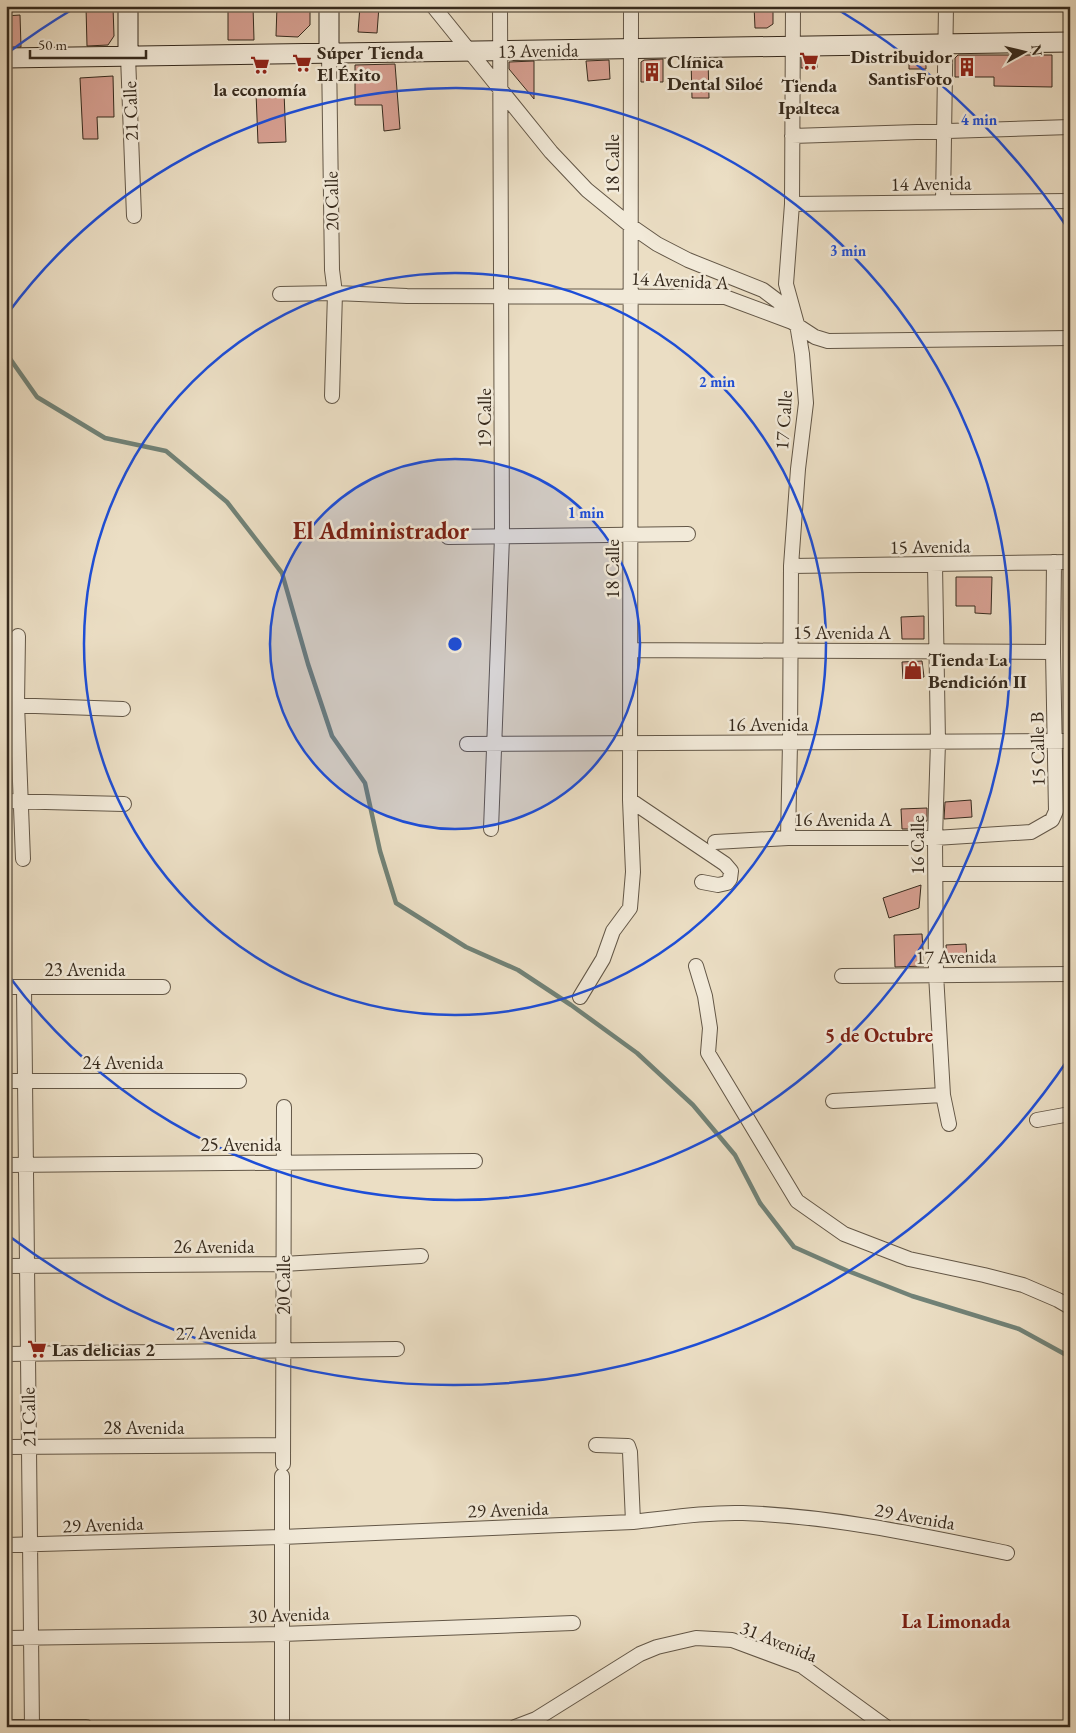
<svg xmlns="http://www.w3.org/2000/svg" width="1076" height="1733" font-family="'EB Garamond',serif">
<rect width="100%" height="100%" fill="#ebdec4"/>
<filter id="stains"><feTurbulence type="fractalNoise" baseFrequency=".004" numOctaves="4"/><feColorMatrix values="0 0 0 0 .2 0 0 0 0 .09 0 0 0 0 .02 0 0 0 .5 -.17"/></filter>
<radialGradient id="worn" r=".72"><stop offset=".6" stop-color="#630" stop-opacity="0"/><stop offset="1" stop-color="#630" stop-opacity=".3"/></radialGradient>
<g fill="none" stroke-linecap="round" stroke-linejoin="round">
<path stroke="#718277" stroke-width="4.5" d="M6,353l31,44 68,41 61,13 61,51 55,71 26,91 24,72 33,47 15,68 16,52 70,44 52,23 53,35 66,48 56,52 42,50 25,48 34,44 54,24 64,25 107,33 51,28"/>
</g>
<path fill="#d7a092" stroke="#362a1d" d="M228,6h25l1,34h-26z
M277,6h33v19l-12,12 -22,-1z
M360,6h19l-2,27 -19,-1z
M754,6h19v18l-6,4h-12z
M86,7h27l1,29 -6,9 -21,1z
M20,15l1,32h-15v-31z
M926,55v14h-17v-7h-20l1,-6z
M958,55h94v32l-58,-1v-9h-39v-19z
M801,57h16v11h-16z
M663,59v23h-22v-20l3,-2z
M691,59h17l1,39h-17z
M609,60l1,19 -22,2 -2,-20z
M534,61v38l-25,-30v-7z
M395,64l5,65 -16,2 -2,-26h-27v-40z
M113,76l1,41h-17l1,22h-15l-3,-61z
M284,92l2,50 -28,1 -2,-50z
M956,577h36l-1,37 -16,-1v-7h-19z
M924,616v23h-22l-1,-22z
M922,661l2,16 -21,2 -1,-17z
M971,800l1,17 -28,2 1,-17z
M927,808v13h-2v8h-23l-1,-20z
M921,885l-2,23 -30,10 -6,-20z
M922,934l2,32 -29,1 -1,-32z
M966,944l1,17 -20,1 -1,-17z"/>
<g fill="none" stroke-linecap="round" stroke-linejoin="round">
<g stroke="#635747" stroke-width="16">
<path id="street" d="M433,6l118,146 36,38 44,36 26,18 31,16 75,30 16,12 13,19
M329,53l3,217 3,23 -3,103
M128,56l6,160
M792,136l278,-9
M943,202l3,-196
M792,204l278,-3
M280,294l55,-1 72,3 318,1 67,25 23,15 13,4 242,-3
M448,537l240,-3
M935,565l3,177 -3,96 1,136 7,121 6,29
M791,566l279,-4
M18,636l-1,68 6,155
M631,650l422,2
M6,705l117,4
M467,744l603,-3
M630,800l95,64 6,7 -1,8 -3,4 -9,2 -16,-3
M6,801l118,3
M491,829l11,-292 -2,-531
M788,838l2,-95 1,-177 7,-97 8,-66 -4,-49 -5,-30 -11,-40 6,-80 1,-198
M715,842l73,-4h147l96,-6 21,-12 4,-9 -3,-159 1,-90
M936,874h134
M696,966l9,30 5,32 -2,25 89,148 47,33 65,25 75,16 39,10 35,15 12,7
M842,976l228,-2
M6,987h157
M24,987l8,740
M580,997l23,-38 10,-28 17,-23 3,-36 -3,-72 1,-794
M6,1081h233
M833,1101l110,-6
M1037,1120l33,-6
M6,1165l469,-4
M6,1266l277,-2 138,-8
M6,1354l391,-5
M596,1445l32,1 2,6 3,70
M6,1447l277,-2
M283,1464l1,-357
M6,1545l276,-8 351,-15c36,-4 73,-10 110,-9 89,3 177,22 264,40
M6,1638l276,-4 291,-11
M6,1727h80
M282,1727v-251
M515,1727l21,-8 104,-65 17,-7 39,-9 36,2 70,26 84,61"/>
</g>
<g stroke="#362a1d" stroke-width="21">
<path id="secondary" d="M128,6v50
M329,53v-47
M6,58l1064,-16"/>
</g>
<use href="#street" stroke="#f2ead9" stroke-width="14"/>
<use href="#secondary" stroke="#f2ead9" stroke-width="19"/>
</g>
<circle cx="455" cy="644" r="185" fill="#1d4ed8" fill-opacity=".12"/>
<g fill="none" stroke="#1d4ed8" stroke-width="2.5">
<circle cx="455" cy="644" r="185"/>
<circle cx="455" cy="644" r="371"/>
<path d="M8 313A556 556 0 1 1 8 975"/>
<path d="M1069 1058A741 741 0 0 1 9 1236M9 52A741 741 0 0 1 73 9M837 9A741 741 0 0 1 1069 230"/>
</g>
<defs>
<g id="supermarket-bare" transform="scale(1.5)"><path d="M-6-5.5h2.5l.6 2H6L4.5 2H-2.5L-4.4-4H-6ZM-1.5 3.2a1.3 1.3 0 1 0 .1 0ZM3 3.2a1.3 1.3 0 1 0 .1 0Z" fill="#8f2418" stroke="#f2ead9" stroke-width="2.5" paint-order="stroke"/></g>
<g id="building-bare" transform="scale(1.5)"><path d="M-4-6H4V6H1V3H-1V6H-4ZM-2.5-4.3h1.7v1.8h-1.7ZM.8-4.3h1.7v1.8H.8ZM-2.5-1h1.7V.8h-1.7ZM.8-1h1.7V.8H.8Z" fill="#8f2418" stroke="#f2ead9" stroke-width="2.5" paint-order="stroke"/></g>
<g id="shop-bare" transform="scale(1.5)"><path d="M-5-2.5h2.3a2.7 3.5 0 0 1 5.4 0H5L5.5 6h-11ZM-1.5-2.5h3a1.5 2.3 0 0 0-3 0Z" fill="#8f2418" stroke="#f2ead9" stroke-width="2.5" paint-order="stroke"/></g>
</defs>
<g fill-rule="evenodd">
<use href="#supermarket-bare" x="809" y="61"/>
<use href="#supermarket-bare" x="302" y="63"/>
<use href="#supermarket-bare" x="260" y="65"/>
<use href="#building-bare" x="967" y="67"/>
<use href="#building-bare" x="652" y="72"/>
<use href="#shop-bare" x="913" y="670"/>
<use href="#supermarket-bare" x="37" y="1349"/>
</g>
<g text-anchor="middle" stroke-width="5" stroke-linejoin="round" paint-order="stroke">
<g font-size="19" fill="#362a1d" stroke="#f2ead9">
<text transform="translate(538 50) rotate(-1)" y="7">13 Avenida</text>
<text transform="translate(130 111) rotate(-92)" y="7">21 Calle</text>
<text transform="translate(612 164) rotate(-90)" y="7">18 Calle</text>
<text transform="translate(931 183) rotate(-1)" y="7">14 Avenida</text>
<text transform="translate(331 201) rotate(-91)" y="7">20 Calle</text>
<text transform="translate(680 280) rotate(3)" y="7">14 Avenida A</text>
<text transform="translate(484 418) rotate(-90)" y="7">19 Calle</text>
<text transform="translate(783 420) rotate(-86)" y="7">17 Calle</text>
<text transform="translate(930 546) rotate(-1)" y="7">15 Avenida</text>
<text transform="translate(612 569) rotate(-90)" y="7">18 Calle</text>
<text x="842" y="639">15 Avenida A</text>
<text x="768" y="731">16 Avenida</text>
<text transform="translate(1037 749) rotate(-91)" y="7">15 Calle B</text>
<text x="843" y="826">16 Avenida A</text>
<text transform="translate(917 845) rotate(-90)" y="7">16 Calle</text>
<text transform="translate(956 956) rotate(-1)" y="7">17 Avenida</text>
<text x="85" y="976">23 Avenida</text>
<text x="123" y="1069">24 Avenida</text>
<text x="241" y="1151">25 Avenida</text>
<text x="214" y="1253">26 Avenida</text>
<text transform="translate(283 1285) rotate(-90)" y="7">20 Calle</text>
<text transform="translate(216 1332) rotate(-1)" y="7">27 Avenida</text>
<text transform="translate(28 1417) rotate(-91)" y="7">21 Calle</text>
<text x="144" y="1434">28 Avenida</text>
<text transform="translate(508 1509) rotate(-2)" y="7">29 Avenida</text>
<text transform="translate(915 1516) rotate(10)" y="7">29 Avenida</text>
<text transform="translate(103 1524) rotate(-2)" y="7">29 Avenida</text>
<text transform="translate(289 1614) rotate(-2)" y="7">30 Avenida</text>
<text transform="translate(779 1641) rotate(22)" y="7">31 Avenida</text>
</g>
<g font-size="19" font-weight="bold" fill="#362a1d" stroke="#f2ead9" text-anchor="start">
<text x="317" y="59">Súper Tienda<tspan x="317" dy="22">El Éxito</tspan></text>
<text x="952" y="63" text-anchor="end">Distribuidor<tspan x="952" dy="22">SantisFoto</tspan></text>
<text x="667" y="68">Clínica<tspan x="667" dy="22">Dental Siloé</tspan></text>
<text x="809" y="92" text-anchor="middle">Tienda<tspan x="809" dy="22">Ipalteca</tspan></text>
<text x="260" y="96" text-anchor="middle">la economía</text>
<text x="928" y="666">Tienda La<tspan x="928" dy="22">Bendición II</tspan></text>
<text x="52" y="1356">Las delicias 2</text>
</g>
<g font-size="20" font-weight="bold" fill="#7a1f14" stroke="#f2ead9">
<text x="879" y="1042">5 de Octubre</text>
<text x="956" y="1628">La Limonada</text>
</g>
<g font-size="24" font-weight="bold" fill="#7a1f14" stroke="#f2ead9">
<text x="381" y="539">El Administrador</text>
</g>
</g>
<circle cx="455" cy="644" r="8" fill="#1d4ed8" stroke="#f2ead9" stroke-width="2.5"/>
<g font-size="15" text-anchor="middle" font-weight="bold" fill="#1d4ed8" stroke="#f2ead9" stroke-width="5" stroke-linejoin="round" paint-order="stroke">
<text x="979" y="125">4 min</text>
<text x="848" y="256">3 min</text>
<text x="717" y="387">2 min</text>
<text x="586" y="518">1 min</text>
</g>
<rect width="1076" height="1733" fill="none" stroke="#ebdec4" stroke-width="25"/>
<rect x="8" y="8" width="1061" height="1718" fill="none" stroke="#362a1d" stroke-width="2.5"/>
<rect x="12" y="12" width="1051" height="1708" fill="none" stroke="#362a1d"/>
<g transform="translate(1024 52) rotate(82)" stroke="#f2ead9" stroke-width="4" paint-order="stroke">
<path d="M0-4L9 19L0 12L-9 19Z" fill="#362a1d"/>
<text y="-8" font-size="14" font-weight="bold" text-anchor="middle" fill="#362a1d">N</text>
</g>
<path d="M30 50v8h116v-8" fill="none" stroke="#362a1d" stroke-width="2.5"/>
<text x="38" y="50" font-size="15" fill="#362a1d" stroke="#f2ead9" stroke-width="4" paint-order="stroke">50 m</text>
<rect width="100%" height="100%" filter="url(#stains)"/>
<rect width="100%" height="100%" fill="url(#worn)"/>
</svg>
